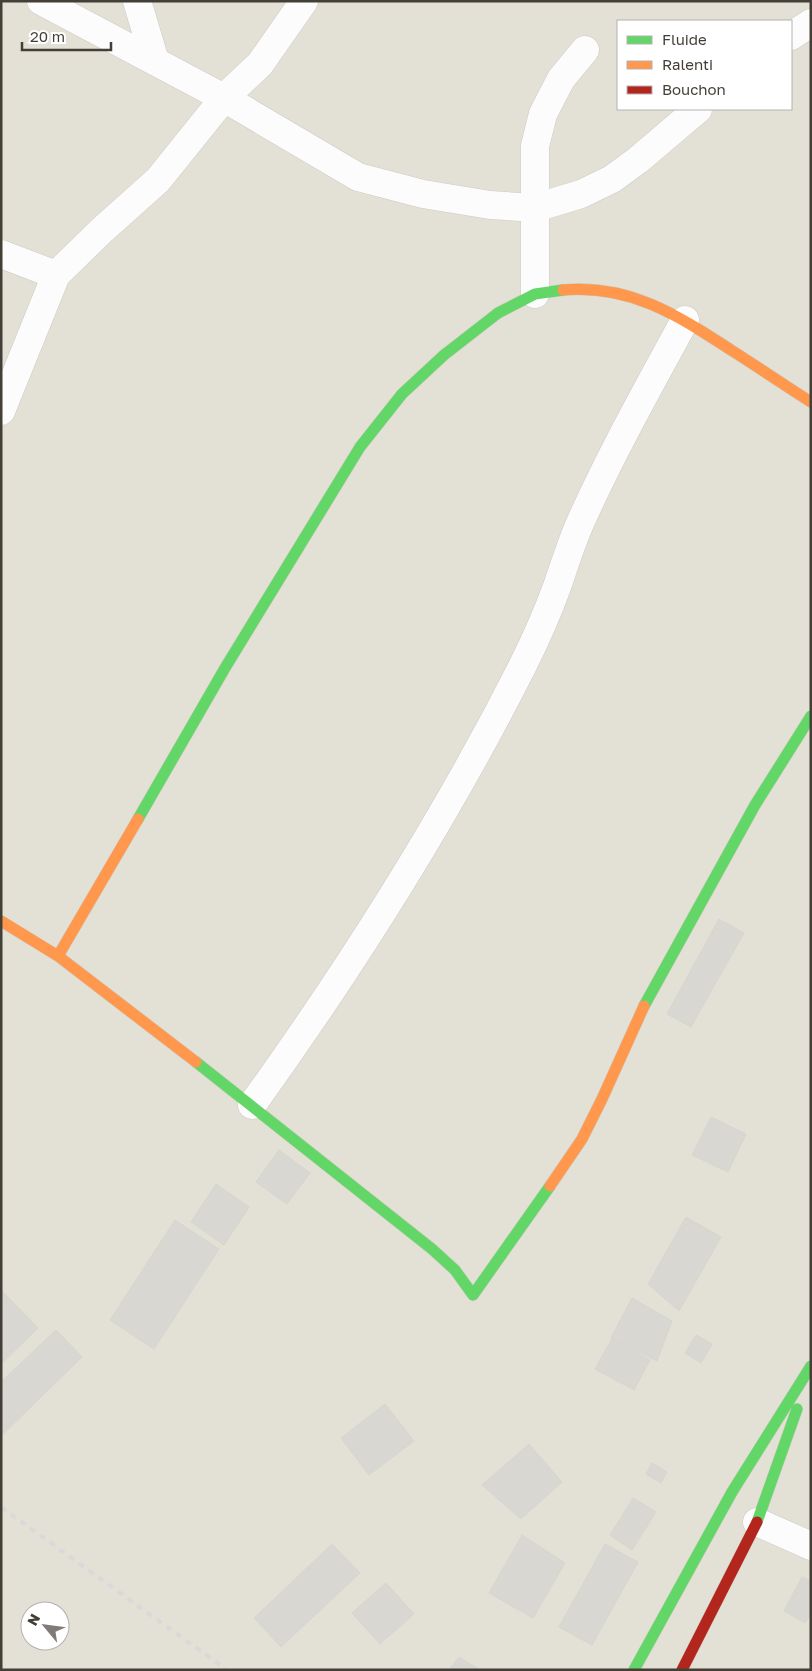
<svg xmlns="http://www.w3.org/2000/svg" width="812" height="1671" font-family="'Golos Text',sans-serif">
<rect width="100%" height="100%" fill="#efeee9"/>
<path fill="#e3e0d6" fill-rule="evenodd" d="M1,1h810v1669h-810zM618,21h173v88h-173zM30,1611h30v30h-30z"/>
<path fill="#d9d7d1" stroke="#d7d5cf" d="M719,919l25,14 -53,94 -24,-13z
M711,1117l35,17 -18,38 -36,-17z
M279,1150l31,23 -23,31 -31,-22z
M216,1184l33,23 -25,38 -33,-23z
M686,1217l35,20 -42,74 -31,-27z
M175,1220l44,29 -65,100 -44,-29z
M1,1290l37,38 -37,36z
M632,1298l40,23 -15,40 -46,-23z
M56,1330l26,27 -80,78 -1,-53z
M696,1335l16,9 -11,19 -16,-10z
M612,1339l38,21 -16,30 -39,-21z
M385,1404l29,37 -45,34 -28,-37z
M529,1444l33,38 -41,37 -39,-34z
M652,1463l15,9 -6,11 -15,-9z
M633,1498l23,14 -24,38 -22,-15z
M522,1535l43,28 -32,55 -44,-25z
M332,1544l28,29 -79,74 -27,-29z
M605,1544l33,18 -46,83 -33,-18z
M802,1577l9,4v33l-6,9 -21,-12z
M386,1583l28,31 -34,30 -28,-31z
M459,1657l21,13h-31z"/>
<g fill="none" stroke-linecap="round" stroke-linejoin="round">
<g stroke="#cdcbc6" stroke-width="29">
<path id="street" d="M41,1l183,97 134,79 65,17 67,11 45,3 46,-14 31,-15 26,-19 60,-51
M137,1l18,60
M791,36l20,-13
M1,254l55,21
M535,294v-148l8,-32 18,-35 24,-29
M1,411l55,-136 45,-44 57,-51 66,-82 36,-34 44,-63
M252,1105c100,-139 192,-284 270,-438 13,-26 26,-55 36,-83 7,-21 14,-43 23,-63 31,-69 68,-135 104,-201
M757,1522l54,24"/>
</g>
<g stroke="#cecbc0" stroke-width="12">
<path id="fast" d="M138,819l87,-151 135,-221 42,-53 42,-39 54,-42 37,-19 28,-4
M644,1006l111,-201 56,-89
M196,1062l236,187 23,21 18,25 77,-109
M757,1522l40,-113
M634,1670l98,-178 79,-126"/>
</g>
<g stroke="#cecbc0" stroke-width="12">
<path id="slow" d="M563,290c67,-6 114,25 168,60 27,17 53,35 80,52
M1,921l57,35 138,106
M58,956l80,-137
M550,1186l32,-47 20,-40 42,-93"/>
</g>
<g stroke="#cecbc0" stroke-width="12">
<path id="jam" d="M682,1670l75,-148"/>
</g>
<use href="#street" stroke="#fdfcfc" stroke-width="28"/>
<use href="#fast" stroke="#63d668" stroke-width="11"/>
<use href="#slow" stroke="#ff974d" stroke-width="11"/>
<use href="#jam" stroke="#b3261e" stroke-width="11"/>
<path stroke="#d9d9d8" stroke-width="4" stroke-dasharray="6 6" stroke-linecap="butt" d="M1,1507l226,163"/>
</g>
<rect width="812" height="1671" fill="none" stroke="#443f36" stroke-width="5"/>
<rect x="617" y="20" width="175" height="90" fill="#ffffff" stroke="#b4b2af"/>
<rect x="627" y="36" width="25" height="8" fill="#63d668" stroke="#b4b2af"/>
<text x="662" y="45" font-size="15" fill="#443f36">Fluide</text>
<rect x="627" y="61" width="25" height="8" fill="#ff974d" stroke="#b4b2af"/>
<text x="662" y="70" font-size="15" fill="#443f36">Ralenti</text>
<rect x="627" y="86" width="25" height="8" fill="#b3261e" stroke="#b4b2af"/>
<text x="662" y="95" font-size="15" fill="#443f36">Bouchon</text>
<g transform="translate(45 1626) rotate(299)"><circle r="24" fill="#ffffff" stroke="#b4b2af"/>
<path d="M0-4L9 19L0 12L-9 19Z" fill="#807c75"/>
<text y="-8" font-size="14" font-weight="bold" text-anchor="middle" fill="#443f36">N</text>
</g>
<path d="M22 42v8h89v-8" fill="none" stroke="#443f36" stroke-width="2.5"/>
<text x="30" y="42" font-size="15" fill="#443f36" stroke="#ffffff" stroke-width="4" paint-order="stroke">20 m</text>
</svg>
